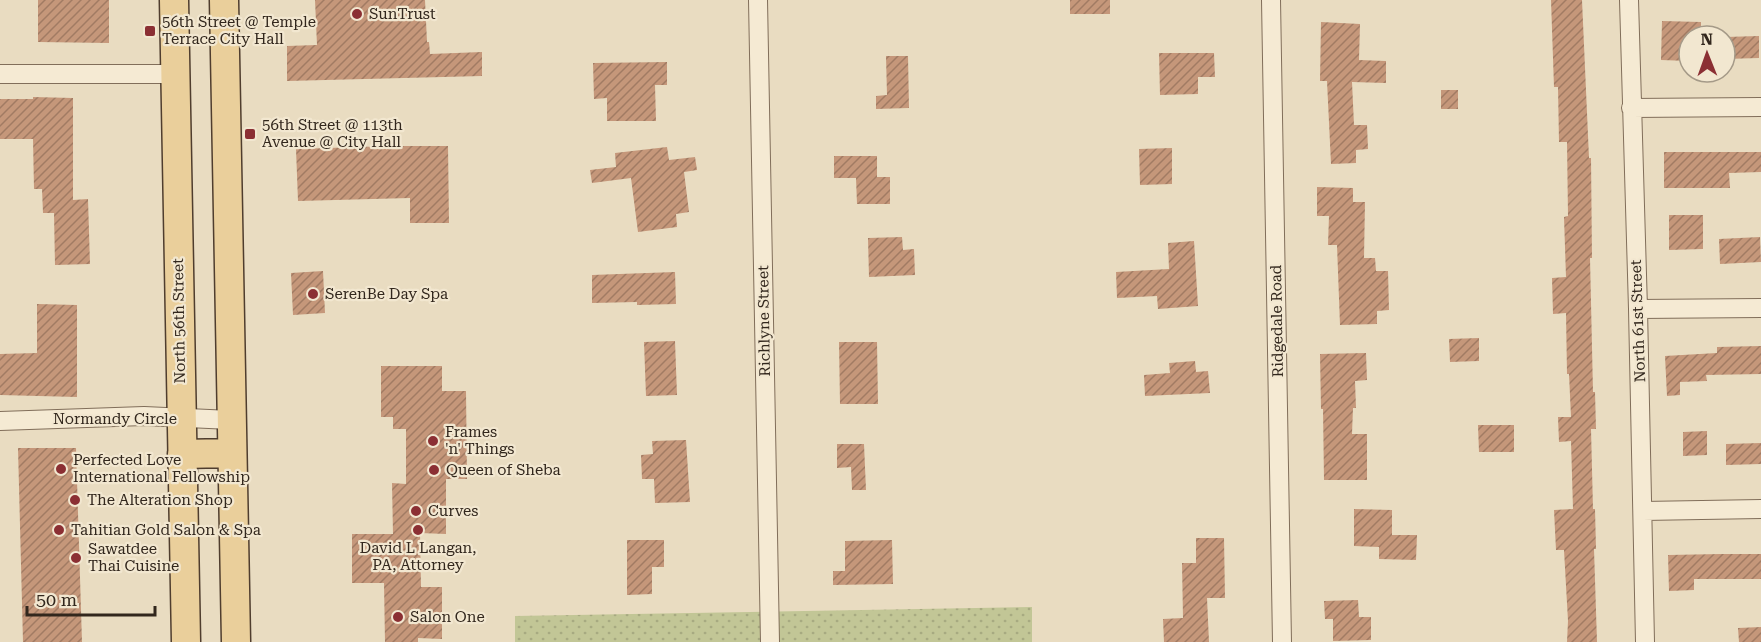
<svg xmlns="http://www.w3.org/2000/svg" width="1761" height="642" font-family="'Roboto Serif',serif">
<defs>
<pattern id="park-dots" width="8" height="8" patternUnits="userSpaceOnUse" patternTransform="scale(1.5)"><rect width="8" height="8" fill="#c2c696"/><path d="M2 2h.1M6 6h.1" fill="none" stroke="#a7aa81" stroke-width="1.8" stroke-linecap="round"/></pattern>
<pattern id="building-hatch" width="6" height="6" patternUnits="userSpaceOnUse" patternTransform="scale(1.5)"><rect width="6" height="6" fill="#c5977a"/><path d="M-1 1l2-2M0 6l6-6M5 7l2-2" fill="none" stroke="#a17b63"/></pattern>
</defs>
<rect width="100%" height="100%" fill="#e9dcc1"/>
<path fill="url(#park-dots)" d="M1032,607v35h-517v-26z"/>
<path fill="url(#building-hatch)" d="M38,0h71v43l-71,-1z
M315,0h110l2,42h2l1,12 52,-2v24l-195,5v-35l30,-1z
M1070,0h40v14h-40z
M1551,0h31l7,158h2l1,100h-2l3,134h2l1,37h-5l2,80h2l1,40h-2l3,93h-30l1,-21 -4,-71h-8l-2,-40 19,-1 -2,-68 -12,1 -1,-25h13l-2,-43h-2l-1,-61 -13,1 -1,-36 14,-1 -2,-60 4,-1 -1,-74h-8l-1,-55h-4z
M1662,21l39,1v14h-12v25l-28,-1z
M1321,22l39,2 -1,36 27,1v22l-34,-1 2,43h13l1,24 -12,1v13l-25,1 -4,-83h-7z
M1759,36v22l-34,1v-22z
M1159,53h55l1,24h-17v17l-38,1z
M886,56h22l1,52 -33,1v-13l11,-1z
M667,62v23h-12l1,36h-49v-23l-13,1 -1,-36z
M1441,90h17v19h-17z
M33,97l40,1v102l15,-1 2,65 -35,1 -1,-52h-11l-1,-24h-8l-1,-50h-33v-40h33z
M390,146h58l1,77h-39v-25l-112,3 -2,-52z
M667,147l2,13 26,-3 2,13 -13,2 5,40 -13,2 1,13 -39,5 -7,-54 -39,5 -2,-13 26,-3 -1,-14z
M1172,148v36l-32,1 -1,-36z
M1664,152h97v20l-32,1 1,15h-66z
M834,156h43v21h13v27h-33l-1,-26h-22z
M1317,187l36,1v14h12l-1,56h11l1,13h12l1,39 -12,1v13l-37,1 -3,-80h-9l1,-29h-12z
M1669,215h34v34l-34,1z
M902,237l1,13 11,-1 1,26 -46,2 -1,-39z
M1760,237l1,25 -41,2 -1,-25z
M1194,241l4,65 -40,3 -1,-13 -40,2 -1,-26 53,-3 -1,-26z
M323,271l2,42 -32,2 -2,-42z
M675,272l1,32 -39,1v-3l-45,1v-28z
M37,304l40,1v92l-77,-2v-41l37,-1z
M1479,338v23l-29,1 -1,-23z
M675,341l2,54 -31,1 -2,-54z
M839,342h38l1,62h-38z
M1761,346v28l-55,1 1,6 -27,1v13l-13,1 -2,-40 52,-3v-6z
M1366,353l1,27 -12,1 1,27h-3l-1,26h15v46h-43l-1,-71h-2l-1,-55z
M1195,361l1,11 12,-1 2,22 -65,3 -1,-21 26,-2 -1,-10z
M381,366h61v25h24l1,88h-21v55l-26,-1 1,54h21v52l-24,-1v4h-33l-1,-59h-32v-49h41l-1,-51 14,1v-55h-13v-12h-12z
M1478,425h36v27h-35z
M1707,431v24l-24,1v-24z
M686,440l4,62 -35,1 -1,-24h-12l-1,-24 12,-1 -1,-13z
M1761,443v21l-35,1v-21z
M837,444h27l2,46h-14l-1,-23 -14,1z
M18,448h58l6,194h-59z
M1354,509l38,1v25h25l-1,25 -37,-1v-12l-25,-1z
M1196,538h28l1,60h-18l2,44h-45l-1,-23 20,-1 -1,-55h14z
M627,540h37v27h-12v27l-25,1z
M892,540l1,44 -60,1v-14h12v-30z
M1721,554h40v25h-67v11l-25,1 -1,-36z
M1358,600l1,17h12v23l-38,1v-22h-8l-1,-18z
M1761,627v15h-22l-1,-14z"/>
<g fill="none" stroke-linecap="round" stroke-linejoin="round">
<g stroke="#816e5a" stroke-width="20">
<path id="street" d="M758,0l12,642
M1271,0l11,642
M1629,0l9,309 7,333
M0,74h175
M1631,108l130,-1
M1638,309l123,-1
M0,421l144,-5 87,4
M1643,511l118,-2"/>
</g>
<g stroke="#4f3d2e" stroke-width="31">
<path id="primary" d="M174,0l12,642
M224,0l12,642
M182,454l49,-1"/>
</g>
<use href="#street" stroke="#f5ead3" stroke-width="18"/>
<use href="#primary" stroke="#eacf9b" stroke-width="28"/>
</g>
<g fill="#8b2f33" stroke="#f2e7d0" stroke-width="2">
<circle cx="357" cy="14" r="6"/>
<rect x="144" y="25" width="12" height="12" rx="3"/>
<rect x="244" y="128" width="12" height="12" rx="3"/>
<circle cx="313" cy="294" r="6"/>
<circle cx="433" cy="441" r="6"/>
<circle cx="61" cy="469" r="6"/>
<circle cx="434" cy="470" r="6"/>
<circle cx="75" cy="500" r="6"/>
<circle cx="416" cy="511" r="6"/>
<circle cx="59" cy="530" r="6"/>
<circle cx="418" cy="530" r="6"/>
<circle cx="76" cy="558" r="6"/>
<circle cx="398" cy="617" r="6"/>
</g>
<g text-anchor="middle" stroke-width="4.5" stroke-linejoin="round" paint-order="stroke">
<g font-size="15" fill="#32271d" stroke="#f2e7d0" text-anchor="start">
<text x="369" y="19">SunTrust</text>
<text x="162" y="27">56th Street @ Temple<tspan x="162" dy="17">Terrace City Hall</tspan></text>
<text x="262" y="130">56th Street @ 113th<tspan x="262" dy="17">Avenue @ City Hall</tspan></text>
<text x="325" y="299">SerenBe Day Spa</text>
<text x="445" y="437">Frames<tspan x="445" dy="17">'n' Things</tspan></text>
<text x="73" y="465">Perfected Love<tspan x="73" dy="17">International Fellowship</tspan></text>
<text x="446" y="475">Queen of Sheba</text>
<text x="87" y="505">The Alteration Shop</text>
<text x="428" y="516">Curves</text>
<text x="71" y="535">Tahitian Gold Salon &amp; Spa</text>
<text x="418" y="553" text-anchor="middle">David L Langan,<tspan x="418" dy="17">PA, Attorney</tspan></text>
<text x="88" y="554">Sawatdee<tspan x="88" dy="17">Thai Cuisine</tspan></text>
<text x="410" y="622">Salon One</text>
</g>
<g font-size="15" fill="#32271d" stroke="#f2e7d0">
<text transform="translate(179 321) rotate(-91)" y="5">North 56th Street</text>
<text transform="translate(764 321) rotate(-91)" y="5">Richlyne Street</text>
<text transform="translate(1277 321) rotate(-91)" y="5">Ridgedale Road</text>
<text transform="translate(1638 321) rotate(-92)" y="5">North 61st Street</text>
<text x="115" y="424">Normandy Circle</text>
</g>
</g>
<g transform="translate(1707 54) rotate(359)"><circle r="28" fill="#f2e7d0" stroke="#a59a88" stroke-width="1.5"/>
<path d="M0-4.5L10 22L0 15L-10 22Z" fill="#8b2f33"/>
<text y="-9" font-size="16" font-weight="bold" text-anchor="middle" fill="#32271d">N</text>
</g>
<path d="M27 606v9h128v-9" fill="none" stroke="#32271d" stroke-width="3"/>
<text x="36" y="606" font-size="18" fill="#32271d" stroke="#f2e7d0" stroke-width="4.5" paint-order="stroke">50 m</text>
</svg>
